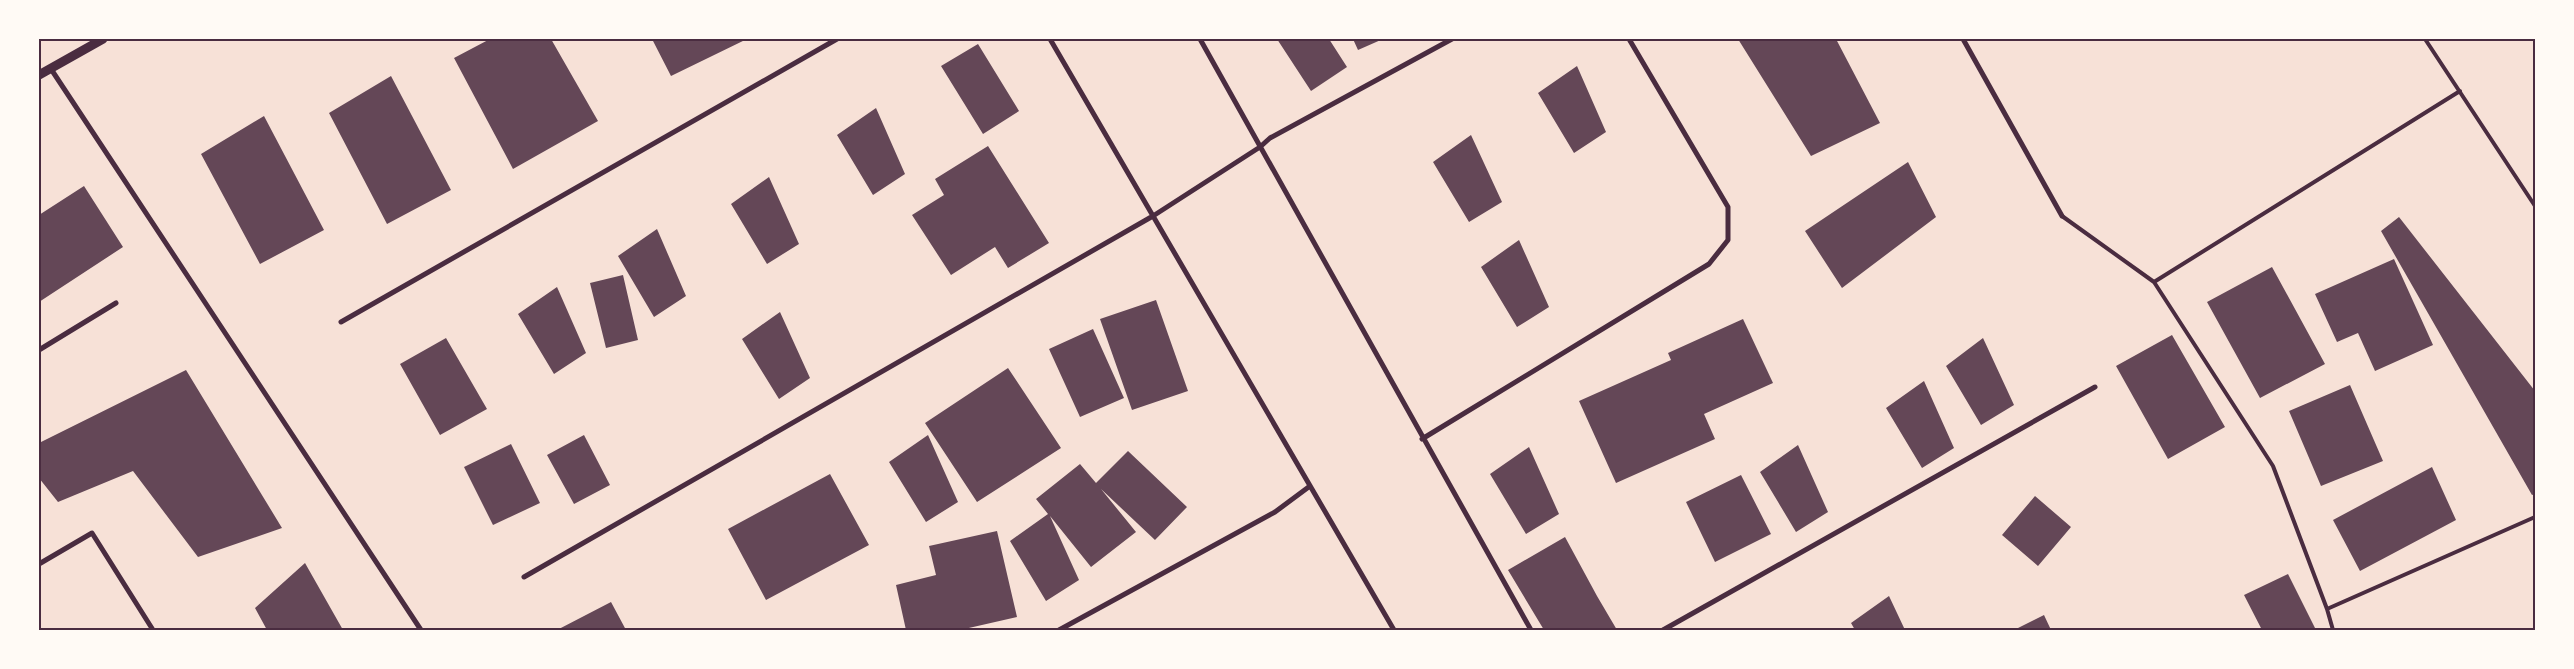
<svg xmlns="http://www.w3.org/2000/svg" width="2574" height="669" font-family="Cabin,sans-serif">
<rect width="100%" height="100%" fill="#f7e1d7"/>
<path fill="#644757" d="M490,39h61l47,82 -85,48 -59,-111z
M652,39h95l-76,37z
M1277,39h52l18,28 -36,24z
M1353,39h30l-25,11z
M1738,39h98l44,84 -69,33z
M978,44l41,67 -36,23 -42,-68z
M1577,66l29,66 -32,21 -36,-60z
M391,76l60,114 -64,34 -58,-111z
M876,108l29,66 -32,21 -36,-60z
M264,116l60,114 -64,34 -59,-110z
M1471,135l31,67 -33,20 -36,-60z
M988,146l61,97 -41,25 -13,-21 -44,28 -39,-60 32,-20 -9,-16z
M1908,162l28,55 -94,71 -37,-57z
M769,177l30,67 -32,20 -36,-60z
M84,186l39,61 -84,55v-87z
M2399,217l136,174v103l-3,1 -151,-264z
M657,229l29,67 -32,21 -36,-61z
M1519,240l30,67 -32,20 -36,-60z
M2394,259l39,86 -58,26 -17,-38 -21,9 -22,-48z
M2272,267l53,97 -65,34 -53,-96z
M623,275l15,65 -32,8 -16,-65z
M557,287l29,66 -32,21 -36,-60z
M1156,300l32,91 -56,19 -32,-91z
M780,312l30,66 -31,21 -37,-60z
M1743,319l30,64 -69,31 11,25 -99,44 -37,-82 92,-41 -3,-7z
M1093,329l31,69 -44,19 -31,-68z
M2172,335l53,92 -57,32 -52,-93z
M446,338l41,71 -47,26 -40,-71z
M1983,338l31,67 -33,20 -35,-59z
M1008,368l53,80 -84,54 -52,-79z
M186,370l96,158 -84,29 -65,-86 -75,31 -19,-24v-35z
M1924,381l30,67 -32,20 -36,-60z
M2350,385l33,76 -62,25 -32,-75z
M584,435l26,50 -36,19 -27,-49z
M928,435l30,67 -32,20 -37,-60z
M511,444l29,59 -47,22 -29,-58z
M1798,445l30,67 -32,20 -36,-60z
M1529,447l30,67 -33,20 -36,-60z
M1128,451l59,56 -32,33 -54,-51 35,43 -45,35 -41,-51 29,64 -33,21 -36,-60 38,-27 -12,-15 44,-35 16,19z
M2432,467l24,53 -96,51 -27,-51z
M830,474l39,71 -103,55 -38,-71z
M1741,475l30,59 -56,28 -29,-60z
M2035,496l36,31 -33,39 -36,-31z
M997,531l20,86 -57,13h-54l-10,-45 40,-10 -7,-29z
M1565,537l32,59 20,34h-73l-36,-60z
M305,563l38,67h-76l-12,-22z
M2288,574l28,56h-54l-18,-35z
M1889,596l16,34h-50l-4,-7z
M611,602l15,28h-69z
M2044,615l7,15h-37z"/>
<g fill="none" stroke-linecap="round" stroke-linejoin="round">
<path stroke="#4a2c40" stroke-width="4" d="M2425,39l110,167
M2062,216l92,66 119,184 54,143 6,21
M2154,282l306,-191
M2327,609l208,-92"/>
<path stroke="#4a2c40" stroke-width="5" d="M1050,39l344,591
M1200,39l331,591
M1963,39l99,177
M51,69l370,561
M341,322l496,-283
M39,350l77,-47
M1422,439l287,-175 19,-24v-33l-99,-168
M39,564l53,-31 61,97
M524,577l629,-361 107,-69 10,-9 182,-99
M1059,630l216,-118 35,-26
M1663,630l432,-243"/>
<path stroke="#4a2c40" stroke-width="9" d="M39,75l64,-36"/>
</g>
<rect width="2574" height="669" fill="none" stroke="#fffaf5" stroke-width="80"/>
<rect x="40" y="40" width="2494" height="589" fill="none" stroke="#4a2c40" stroke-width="2"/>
</svg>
